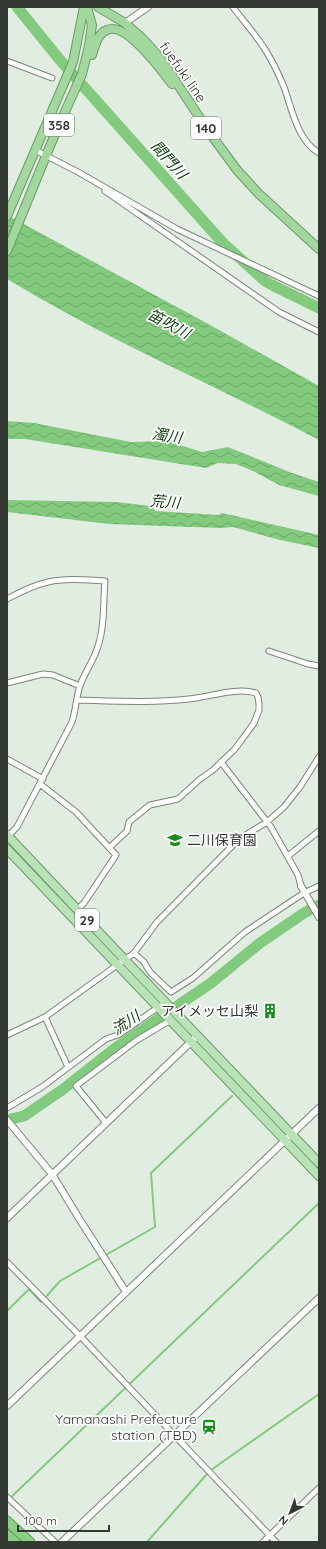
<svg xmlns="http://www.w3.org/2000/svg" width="326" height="1549" font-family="Quicksand,'Noto Sans JP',sans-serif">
<defs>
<pattern id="water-waves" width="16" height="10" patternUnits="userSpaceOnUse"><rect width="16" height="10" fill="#82ca7d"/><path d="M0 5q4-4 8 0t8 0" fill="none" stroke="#6ba567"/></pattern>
</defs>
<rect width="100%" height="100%" fill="#e1ede0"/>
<path fill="url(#water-waves)" d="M7,215l205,111 107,60v54c-104,-55 -212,-100 -312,-161z
M7,421l27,2 97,19 36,-1 35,11 26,-5 64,26 27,9v14l-40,-11 -26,-14 -17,-7 -18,-1 -12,5 -181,-29h-18z
M7,500l109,2 34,4 6,5 62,4 4,-2 97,22v13l-39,-8 -47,-13 -13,1 -111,-4 -102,-12z"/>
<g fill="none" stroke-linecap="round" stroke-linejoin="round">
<path stroke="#82ca7d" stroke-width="2" d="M45,1298l15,-17 95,-54 -4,-54 81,-77
M7,1311l22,-22 12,13
M211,1470l108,-76
M7,1501l312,-298
M147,1542l60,-68"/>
<path stroke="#82ca7d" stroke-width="11" d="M17,7l43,53 162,182 43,39 9,5 45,22
M7,1120l17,-4 38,-26 52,-41 97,-66 49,-40 44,-30 15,-8"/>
<g stroke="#7b857a" stroke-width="7">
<path id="minor" d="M233,7c11,15 24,29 33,44 7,11 13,24 18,36 8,22 13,53 35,66
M7,61l45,17
M35,150l43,22 99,57 142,67
M105,191l174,121 40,20
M7,599c13,-7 27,-14 41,-17 19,-4 38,-2 57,-1 -2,22 0,47 -8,68 -4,13 -13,24 -17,37 -4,11 -4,24 -8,36l-55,105 -10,10
M269,651l39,13 11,2
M7,683l36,-9 10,1 27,11
M78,700c37,1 74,3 111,-1 21,-2 47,-12 67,-6l2,4 1,7v6l-5,13 -19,26 -22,21 -14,10 -21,19 -28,6 -21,17 -2,9 -17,16
M7,759l36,20
M221,762l50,65 27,48 3,11
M40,784l36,28 40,43 -32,48 -7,7
M288,856l31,-25
M134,953l10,9 6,10 21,20 22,-14 52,-46 59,-39 15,-7
M45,1017l23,50
M7,1035l38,-18 89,-64 23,-31 82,-83 28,-17 17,-15 16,-20 19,-30
M7,1108l35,-21 64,-48 12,-4 42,-29
M106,1123l-30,-37 61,-46 34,-20
M7,1262l73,74 196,206
M7,1497l48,45
M263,1542l56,-54"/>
</g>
<g stroke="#7b857a" stroke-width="8">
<path id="tertiary" d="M125,23l23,-16
M301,886l18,31
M7,1120l45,54 28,46 46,72
M7,1218l187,-179
M7,1406l312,-298
M62,1542l257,-244"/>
</g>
<g stroke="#6c9a69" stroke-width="10">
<path id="primary" d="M7,835l118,125 194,203
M7,849l312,327"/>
</g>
<g stroke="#6c9a69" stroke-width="10">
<path id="trunk" d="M98,7l27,16 19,17 17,19 48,73 28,38 22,24 60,55
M92,55c3,-9 5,-21 15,-25 19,-9 55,41 65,54
M7,216l66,-154 11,-55
M7,251l48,-117 27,-60 7,-28 3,-21 -5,-18"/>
</g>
<g stroke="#6c9a69" stroke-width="11">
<path id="motorway" d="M7,1521l23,21
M7,1535l8,7"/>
</g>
<use href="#minor" stroke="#fff" stroke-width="5"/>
<use href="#tertiary" stroke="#fff" stroke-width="6"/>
<use href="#primary" stroke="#b9e2b6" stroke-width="8"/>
<use href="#trunk" stroke="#a2d89e" stroke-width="8"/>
<use href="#motorway" stroke="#8acf86" stroke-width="9"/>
</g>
<defs>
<g id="school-bare" transform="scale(1.2)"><path d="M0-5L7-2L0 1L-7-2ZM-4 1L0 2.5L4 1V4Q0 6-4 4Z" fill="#188f1a" stroke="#fff" stroke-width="2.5" paint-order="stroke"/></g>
<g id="building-bare" transform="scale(1.2)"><path d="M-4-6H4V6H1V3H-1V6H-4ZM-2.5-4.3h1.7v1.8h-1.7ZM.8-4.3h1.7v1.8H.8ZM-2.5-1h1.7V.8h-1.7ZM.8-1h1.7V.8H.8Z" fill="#188f1a" stroke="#fff" stroke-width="2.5" paint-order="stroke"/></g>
<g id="station-bare" transform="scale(1.2)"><path d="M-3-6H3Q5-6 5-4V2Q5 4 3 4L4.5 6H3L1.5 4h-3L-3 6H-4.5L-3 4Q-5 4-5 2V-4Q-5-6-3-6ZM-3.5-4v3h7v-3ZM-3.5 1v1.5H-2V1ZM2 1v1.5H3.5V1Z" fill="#188f1a" stroke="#fff" stroke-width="2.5" paint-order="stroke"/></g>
</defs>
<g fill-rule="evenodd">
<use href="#school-bare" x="175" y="840"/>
<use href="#building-bare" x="270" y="1011"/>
<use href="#station-bare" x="209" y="1427"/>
</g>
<g text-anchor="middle" stroke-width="3.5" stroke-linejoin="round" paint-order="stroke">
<g fill="#fff" stroke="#717471" stroke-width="1">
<rect x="44" y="114" width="30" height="22" rx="3"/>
<rect x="191" y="117" width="30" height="22" rx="3"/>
<rect x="75" y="909" width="24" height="22" rx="3"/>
</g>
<g font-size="13" font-weight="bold" fill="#343934">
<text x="59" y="130">358</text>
<text x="206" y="133">140</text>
<text x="87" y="925">29</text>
</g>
<g font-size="14" fill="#343934" stroke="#fff">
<text transform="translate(183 72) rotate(55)" y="5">fuefuki line</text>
</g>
<g font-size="14" fill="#343934" stroke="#fff" text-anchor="end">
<text x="187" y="845" text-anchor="start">二川保育園</text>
<text x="258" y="1016">アイメッセ山梨</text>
<text x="197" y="1424">Yamanashi Prefecture<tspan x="197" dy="16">station (TBD)</tspan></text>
</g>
<g font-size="15" font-style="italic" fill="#0c3f0b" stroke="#fff">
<text transform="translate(169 160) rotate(48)" y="5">間門川</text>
<text transform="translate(169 324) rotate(28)" y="5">笛吹川</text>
<text transform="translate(167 436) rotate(8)" y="5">濁川</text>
<text transform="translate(165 502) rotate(5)" y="5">荒川</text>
<text transform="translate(126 1023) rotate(-34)" y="5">流川</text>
</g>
</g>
<rect width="326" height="1549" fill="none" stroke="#343934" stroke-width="16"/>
<g transform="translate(290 1513) rotate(222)" stroke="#ffffff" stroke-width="3" paint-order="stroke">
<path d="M0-3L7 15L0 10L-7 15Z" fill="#343934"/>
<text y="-6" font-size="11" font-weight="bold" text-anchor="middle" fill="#343934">N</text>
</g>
<path d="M18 1525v6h91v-6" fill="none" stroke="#343934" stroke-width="2"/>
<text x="24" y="1525" font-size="12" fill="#343934" stroke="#ffffff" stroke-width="3" paint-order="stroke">100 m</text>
</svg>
